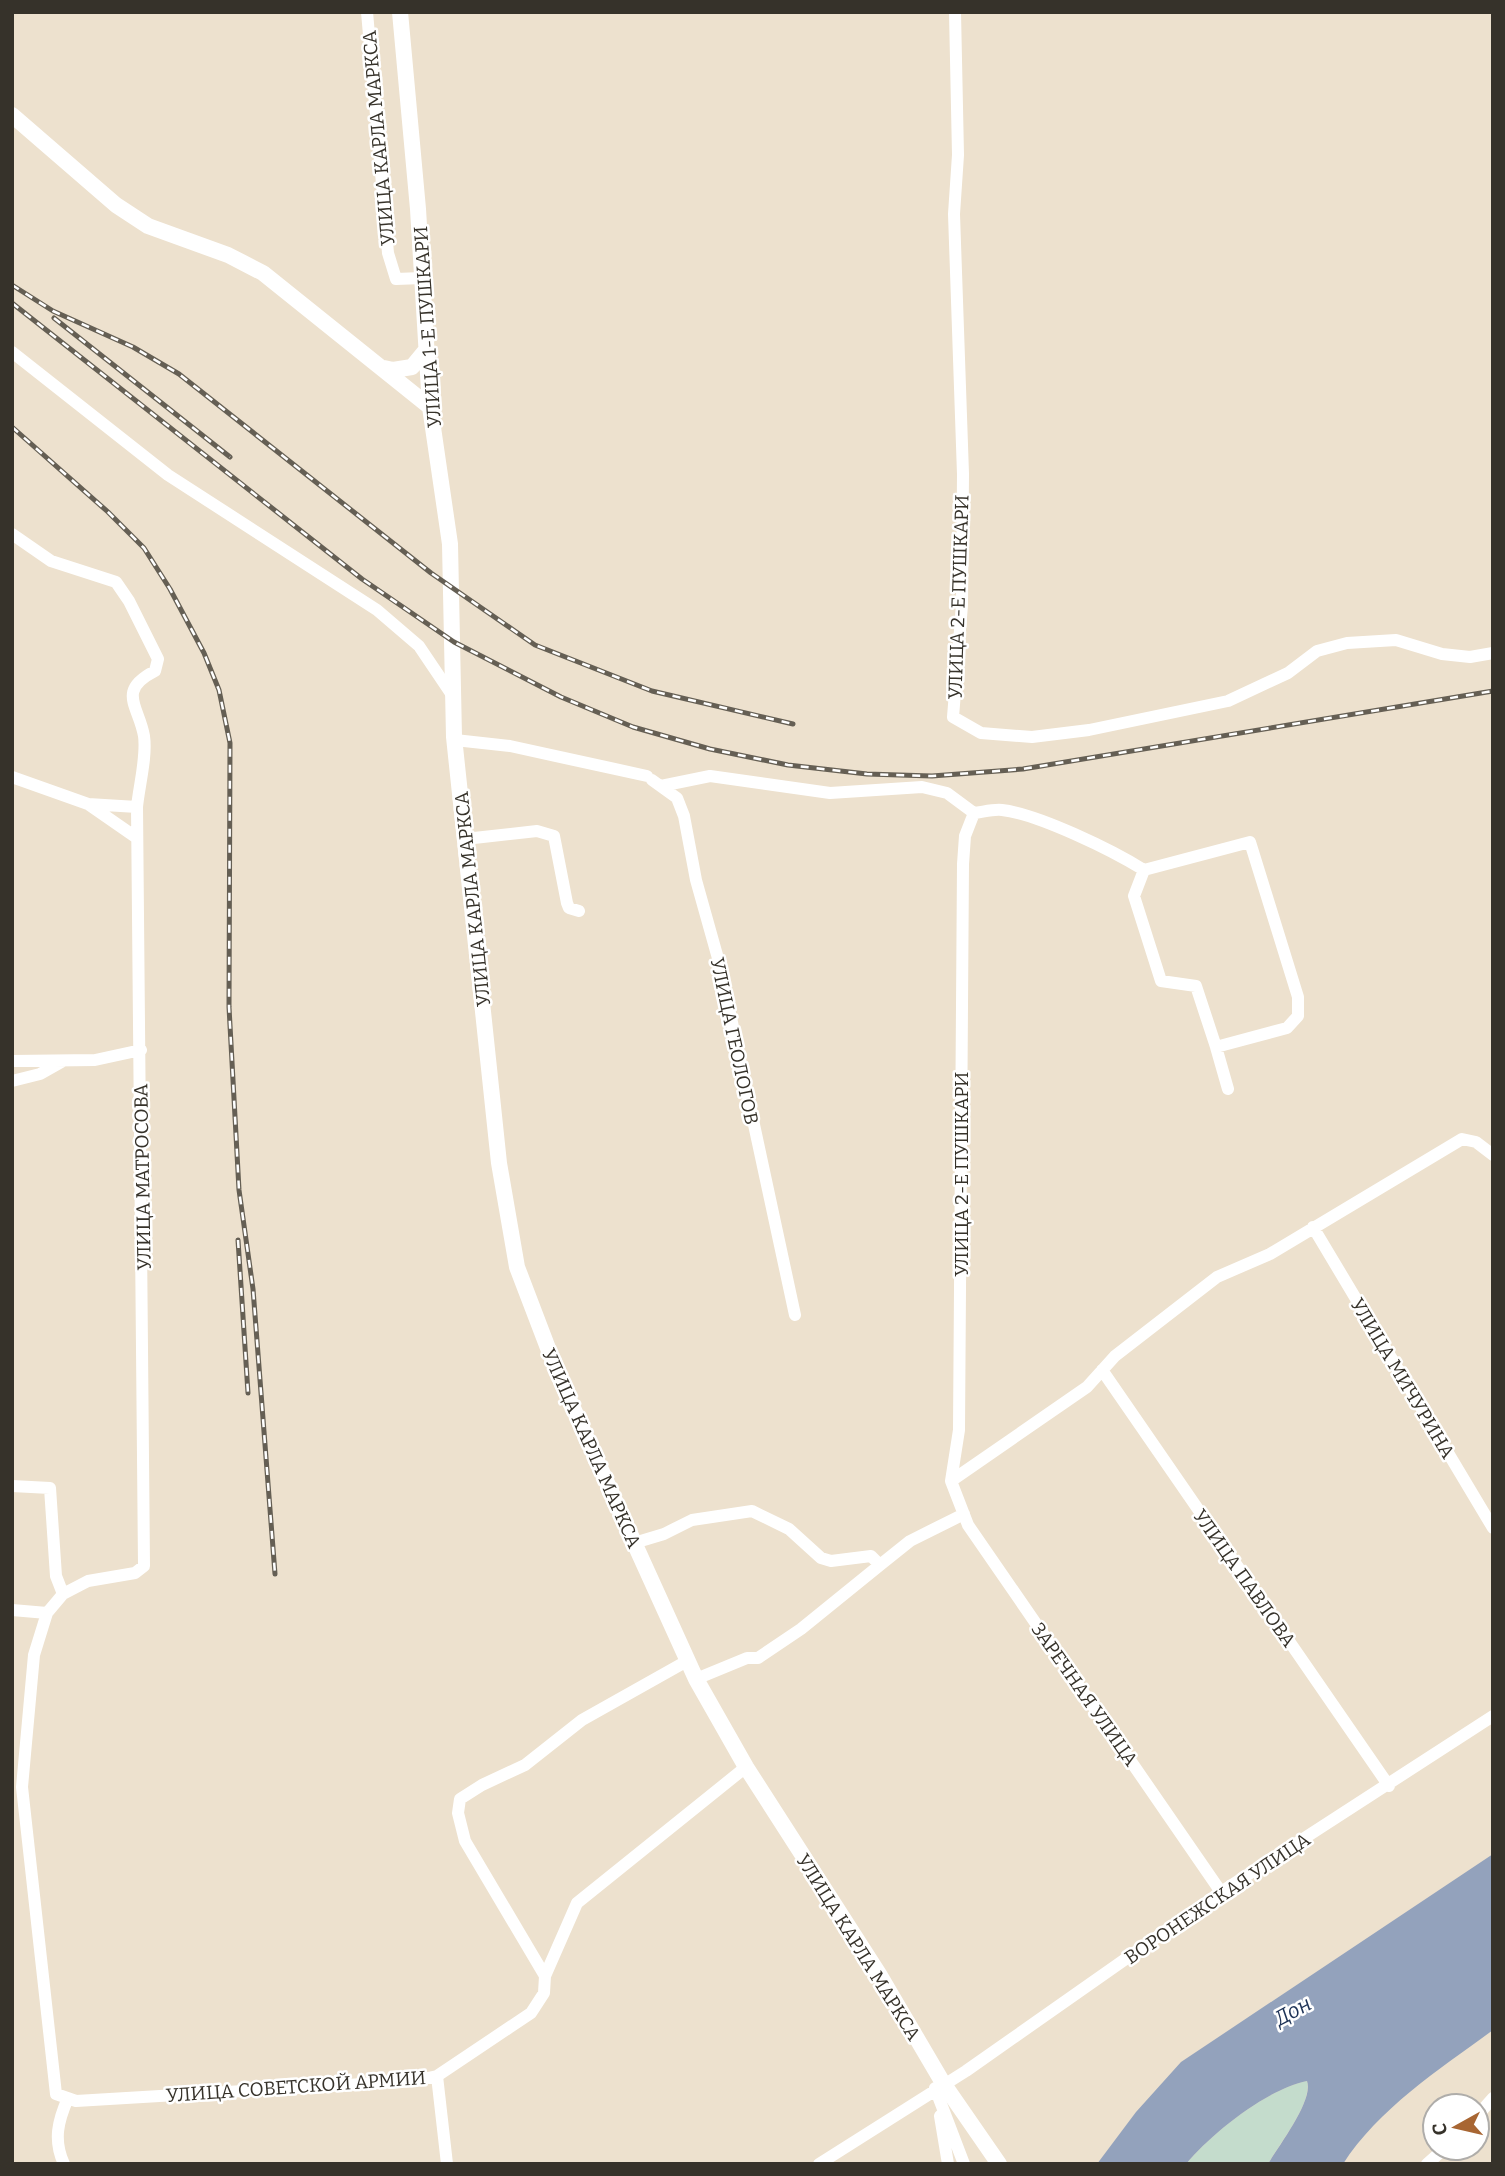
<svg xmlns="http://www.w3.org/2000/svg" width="1505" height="2176" font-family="Bitter,serif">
<rect width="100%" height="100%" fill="#ede1ce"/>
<path fill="#c4dccc" d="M1307,2081c6,21 -28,63 -39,83h-82c26,-31 81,-75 121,-83z"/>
<path fill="#93a2bc" d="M1493,1854v176c-53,39 -114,78 -150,134h-75c11,-19 46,-64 39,-83 -40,8 -95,52 -121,83h-89l39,-52 45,-50z"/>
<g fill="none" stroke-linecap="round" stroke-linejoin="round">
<path stroke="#fff" stroke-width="12" d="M367,12l21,241 8,26 26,-1
M955,12l3,143 -4,59 9,260 -1,131 -9,112 28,16 51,4 57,-7 139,-29 60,-28 29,-22 30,-8 49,-3 46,14 28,3 23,-4
M12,352l156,123 209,135 42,36 33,49
M12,534l39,27 65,21 13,19 29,58 -3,12c-39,20 -16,35 -11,65 3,21 -5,50 -7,71l7,759 -9,7 -47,8 -25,13
M455,740l55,6 137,30
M12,777l76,27
M652,780l25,18 7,18 12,64 23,82 76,353
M661,786l49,-10 120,17 92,-6 25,6 27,20
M137,807l-49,-3 49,34
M974,813l-9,23 -2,28 -4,566 -8,51 17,44 253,367
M974,813c9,-1 19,-4 28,-3 36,4 110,40 142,60l106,-28 48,155v19l-11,12 -71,19 -20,-61 -35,-5 -27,-85 10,-26
M465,839l72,-8 17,5 13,67 2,5 10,3
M1216,1047l12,42
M12,1061l83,-1 46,-10
M12,1081l28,-7 23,-13
M1313,1227l180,301
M1102,1370l287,416
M951,1481l136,-94 28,-31 102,-79 53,-23 192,-115 14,3 17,13
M12,1486l38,2 6,88 7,18 -16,19 -13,42 -12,132 34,307 20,7 338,-20 23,-5 94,-63 13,-20 1,-17 32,-73 169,-136
M634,1543l30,-9 28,-14 60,-9 37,18 32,29 10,3 40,-5 9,9 30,-24 54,-27
M12,1610l35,3
M696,1679l51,-21h11l43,-29 79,-64
M545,1976l-80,-135 -7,-28 2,-14 22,-14 43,-20 57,-45 105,-59
M437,2076l10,88
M935,2088l29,76
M940,2116l8,48
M1477,2116l16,-18
M64,2164c-11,-24 -6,-43 4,-66
M819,2164l147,-93 255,-179 272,-176
M1427,2164l18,-16"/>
<path stroke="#fff" stroke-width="16" d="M400,12l18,197 12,198 20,137 4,193 45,426 18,104 42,110 137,302 50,88 133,207 64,109 56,81
M12,115l104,90 32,21 80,29 35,18 167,134
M384,368l9,2 19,-3 14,-17"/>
<g stroke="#655f54" stroke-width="5">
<path id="rail" d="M12,285l41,26 80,36 46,27 252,199 104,72 117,46 141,33
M12,303l350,276 92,63 107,55 72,30 77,22 78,16 79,9 65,2 91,-7 470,-78
M54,318l176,139
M12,427l96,85 36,36 26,41 34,64 15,37 11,53 -1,264 10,183 14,99 22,285
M238,1240l10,153"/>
</g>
<use href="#rail" stroke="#fff" stroke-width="2.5" stroke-dasharray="8" stroke-linecap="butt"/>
</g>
<g text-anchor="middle" stroke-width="5" stroke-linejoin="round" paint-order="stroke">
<g font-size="19" fill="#36322a" stroke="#fff">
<text transform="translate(378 138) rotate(-95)" y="7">УЛИЦА КАРЛА МАРКСА</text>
<text transform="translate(427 327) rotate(-94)" y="7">УЛИЦА 1-Е ПУШКАРИ</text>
<text transform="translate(958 597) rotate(-88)" y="7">УЛИЦА 2-Е ПУШКАРИ</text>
<text transform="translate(472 899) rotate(-96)" y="7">УЛИЦА КАРЛА МАРКСА</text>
<text transform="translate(735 1041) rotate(78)" y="7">УЛИЦА ГЕОЛОГОВ</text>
<text transform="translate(961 1174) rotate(-90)" y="7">УЛИЦА 2-Е ПУШКАРИ</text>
<text transform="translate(142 1177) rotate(-91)" y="7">УЛИЦА МАТРОСОВА</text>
<text transform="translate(1403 1378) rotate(59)" y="7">УЛИЦА МИЧУРИНА</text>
<text transform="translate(592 1448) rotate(66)" y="7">УЛИЦА КАРЛА МАРКСА</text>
<text transform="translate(1245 1578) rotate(55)" y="7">УЛИЦА ПАВЛОВА</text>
<text transform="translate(1085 1694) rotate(55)" y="7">ЗАРЕЧНАЯ УЛИЦА</text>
<text transform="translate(1217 1898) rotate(-34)" y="7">ВОРОНЕЖСКАЯ УЛИЦА</text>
<text transform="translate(859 1947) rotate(58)" y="7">УЛИЦА КАРЛА МАРКСА</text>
<text transform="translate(296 2086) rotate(-4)" y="7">УЛИЦА СОВЕТСКОЙ АРМИИ</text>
</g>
<g font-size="21" font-style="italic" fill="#1d3256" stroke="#fff">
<text transform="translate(1293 2011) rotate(-28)" y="7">Дон</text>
</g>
</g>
<rect width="1505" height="2176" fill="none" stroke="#36322a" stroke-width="28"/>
<g transform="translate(1456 2127) rotate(262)"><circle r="33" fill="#ffffff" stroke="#afadaa" stroke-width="2"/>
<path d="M0-5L12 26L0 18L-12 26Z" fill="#a86633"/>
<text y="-10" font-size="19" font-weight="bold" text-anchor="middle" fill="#36322a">С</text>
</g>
</svg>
